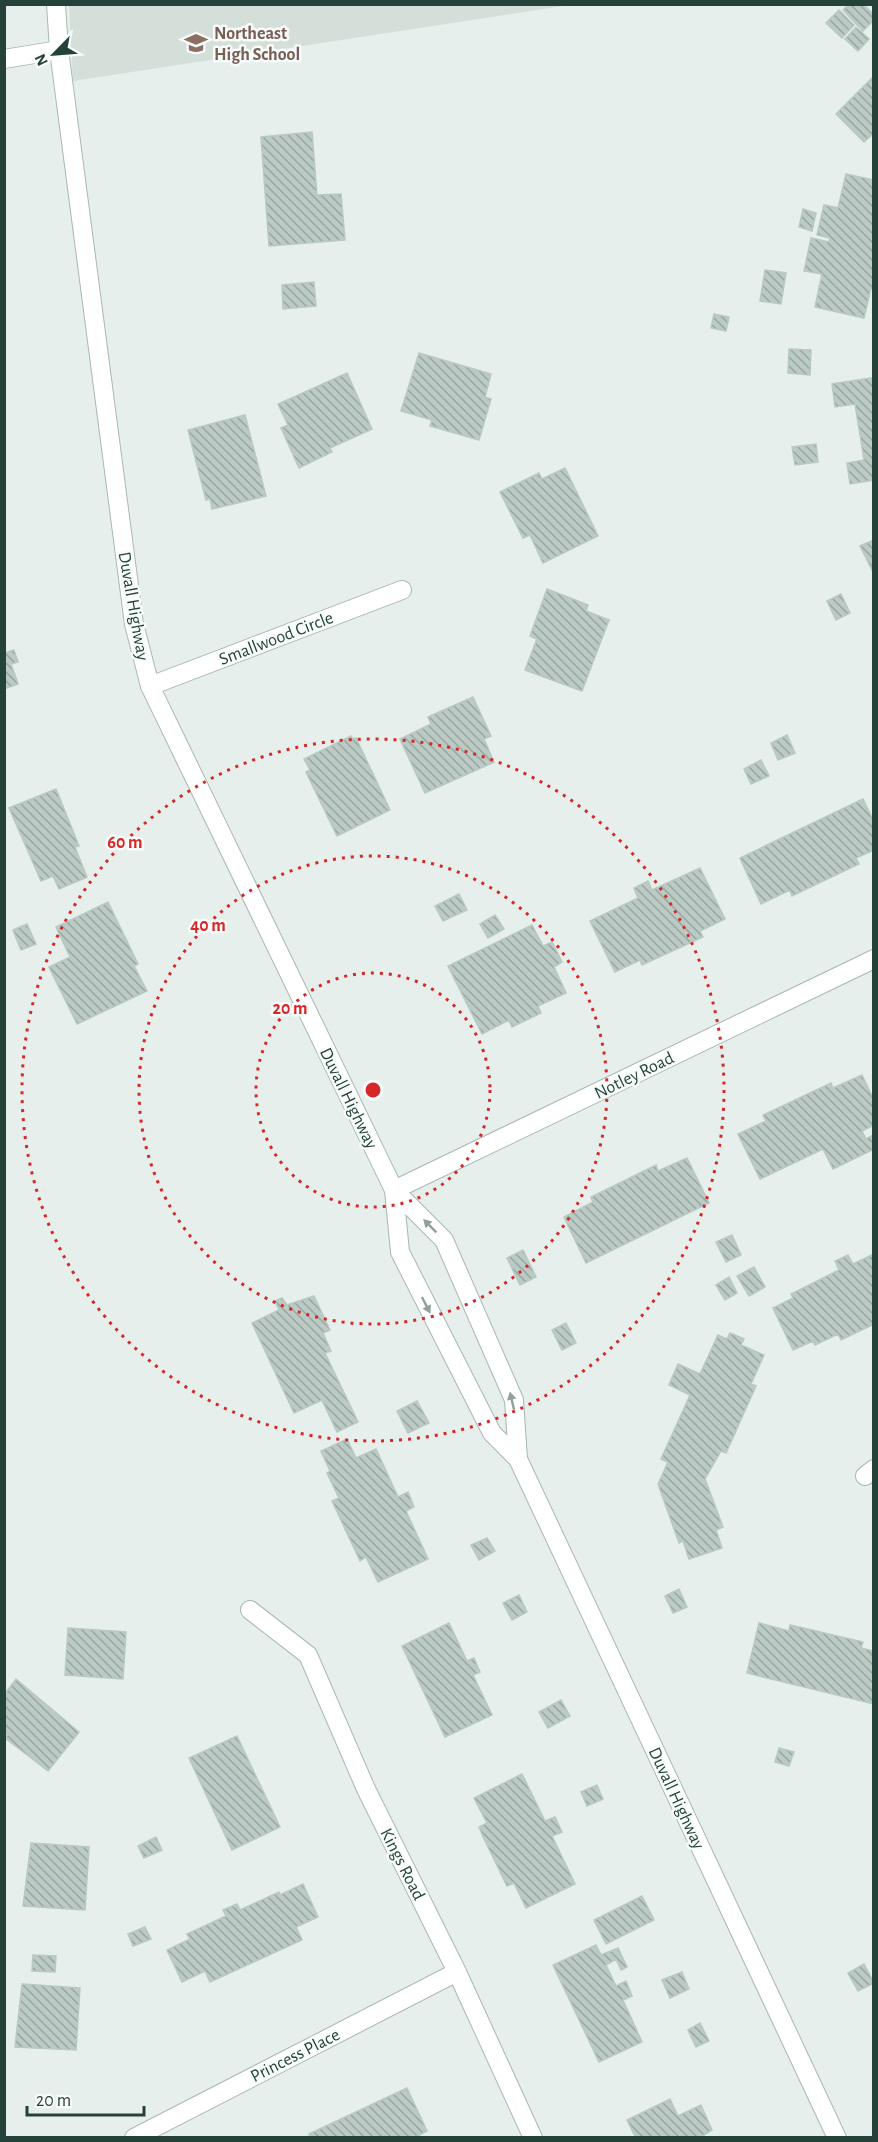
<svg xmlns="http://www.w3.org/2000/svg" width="878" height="2142" font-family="'Alegreya Sans',sans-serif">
<defs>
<pattern id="building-back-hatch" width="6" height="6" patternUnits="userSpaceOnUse" patternTransform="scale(1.5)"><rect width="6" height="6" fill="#bbcac4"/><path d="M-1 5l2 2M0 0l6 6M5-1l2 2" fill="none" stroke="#98a6a0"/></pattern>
</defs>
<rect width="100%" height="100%" fill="#e6efeb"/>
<path fill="#d4dfda" d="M69,5v-1l501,1 -497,76z"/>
<path fill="url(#building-back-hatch)" stroke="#b8c9c2" stroke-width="1.5" d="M849,4h14l11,11v5l-11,11 -20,-21z
M839,10l15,15 -12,13 -16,-15z
M856,27l13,12 -11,12 -13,-12z
M874,76v57l-10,9 -28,-28z
M312,132l5,63 24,-1 4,46 -76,6 -8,-109z
M846,174l28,6v109l-3,-1 -7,30 -49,-11 7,-33 -18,-3 7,-33 18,4 1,-4 -13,-3 7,-30 14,3z
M803,209l13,4 -4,18 -13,-4z
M765,270l21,3 -5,31 -21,-3z
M314,282l2,24 -33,3 -1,-24z
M714,314l15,3 -3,14 -15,-3z
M789,349l22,1 -1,25 -22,-2z
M419,353l72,21 -6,23 6,2 -12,41 -49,-14 2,-6 -31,-9z
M347,373l25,56 -42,19 2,4 -33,16 -18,-40 7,-3 -10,-21z
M871,378h3v102l-24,4 -3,-21 17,-3 -9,-56 -20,3 -3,-23z
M245,415l21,81 -54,13 -2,-10 -4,1 -18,-70z
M816,444l2,18 -23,3 -3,-18z
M565,468l33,68 -55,27 -13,-28 -7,3 -23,-46 39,-19 3,6z
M874,540v34l-14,-28z
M547,589l41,16 -2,6 23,9 -27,71 -57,-21 12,-31 -7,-3z
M841,594l9,19 -14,7 -9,-19z
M4,650l1,3 9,-3 4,12 -7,2 7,20 -14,5z
M473,697l18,39 -7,3 10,23 -69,31 -25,-54 31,-15 -3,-7z
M787,735l8,18 -17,7 -7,-17z
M351,736l2,3 3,-1 34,72 -53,26 -31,-64 4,-2 -6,-11z
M761,760l8,16 -18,8 -7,-15z
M56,789l23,57 -4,1 12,30 -28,12 -6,-13 -12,5 -32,-73z
M863,799l11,23v28l-18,8 3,6 -67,32 -2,-6 -29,14 -21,-46z
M700,868l25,51 -25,12 3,6 -61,28 -2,-5 -25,12 -25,-51 48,-23 -4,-10 14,-7 4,9z
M459,894l8,16 -24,11 -8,-15z
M108,902l30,62 -4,2 13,25 -70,33 -28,-57 21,-10 -14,-30z
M495,915l9,14 -16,9 -8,-14z
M27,924l9,20 -15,6 -8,-20z
M532,925l11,21 9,-4 10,20 -8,5 12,26 -28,13 3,7 -29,14 -3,-7 -27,14 -34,-68z
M862,1075l10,21 2,-1v30l-12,6 4,8 7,-4 -1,15 -39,19 -10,-20 -63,30 -22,-45 28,-13 -3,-6 68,-32 2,5z
M687,1158l22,45 -123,60 -22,-46 29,-15 -2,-5 55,-27 10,-5 2,6z
M732,1235l9,20 -15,7 -10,-20z
M523,1250l13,27 -16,8 -13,-27z
M874,1254v70l-33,16 -3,-6 -23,11 -2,-4 -20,9 -20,-42 20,-10 -2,-4 48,-24 -4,-9 13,-6 5,9z
M754,1267l11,20 -16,9 -12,-20z
M729,1277l8,16 -12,7 -9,-15z
M314,1296l16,34 -7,3 8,18 -6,2 33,69 -21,10 -15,-32 -28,13 -42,-90 27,-13 -4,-9 7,-3 5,7z
M566,1323l10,20 -14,7 -10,-20z
M730,1333l14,6 -3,6 23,10 -13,29 5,2 -30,67 -5,-2 -16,28 18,48 -7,3 6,18 -33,11 -6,-18 -4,2 -21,-59 10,-22 -7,-3 29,-64 -21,-10 9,-21 22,10 18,-39 9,4z
M417,1401l12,22 -21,10 -11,-22z
M347,1439l9,19 20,-9 22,48 10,-5 6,15 -8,4 22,48 -50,23 -12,-25 -6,4 -28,-60 7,-3 -12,-25 3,-2 -9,-20z
M487,1538l8,13 -16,9 -8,-15z
M679,1589l8,18 -14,6 -8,-17z
M519,1595l8,17 -15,8 -9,-17z
M449,1623l18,38 7,-3 6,14 -7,3 19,40 -47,22 -43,-91z
M759,1623l30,8 1,-6 73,17 -2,6 13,3v53l-127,-31z
M68,1628l58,4 -3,47 -58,-4z
M16,1679l63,53 -31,39 -43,-33 3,-3 -4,-3v-37z
M561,1700l9,16 -22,12 -9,-16z
M237,1736l43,91 -48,23 -43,-92z
M779,1748l15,4 -5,14 -14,-4z
M522,1774l23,47 10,-4 7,15 -10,4 23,48 -49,24 -12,-25 -7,3 -23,-47 -5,-12 8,-4 -13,-25z
M597,1785l6,14 -16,7 -6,-14z
M156,1837l6,13 -18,8 -6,-12z
M31,1843l58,4 -4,63 -62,-4z
M303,1884l15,33 -22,10 6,13 -92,42 -5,-11 -23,11 -15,-32 23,-11 -3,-5 39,-18 -3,-6 14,-6 3,6 39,-18 1,3z
M642,1896l12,24 -48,24 -12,-24z
M145,1927l6,12 -18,7 -5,-12z
M596,1945l5,10 17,-7 9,19 -6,3 -5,-11 -10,6 10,21 10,-5 6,15 -9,4 19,42 -43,20 -46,-97z
M33,1955l23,1 -1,16 -23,-1z
M864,1964l10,19 -16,8 -10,-18z
M682,1972l7,17 -19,9 -8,-18z
M22,1984l58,4 -4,62 -61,-3z
M700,2023l9,18 -13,6 -8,-17z
M407,2088l20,43 -13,7h-104l-1,-4z
M670,2099l8,17 23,-11 11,25 -13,8h-63l-9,-18z"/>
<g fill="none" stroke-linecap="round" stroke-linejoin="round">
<g stroke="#a8b8b2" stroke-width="20">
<path id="minor" d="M4,59l55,-9
M150,686l252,-96
M394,1190l480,-231
M865,1476l9,-7
M250,1610l58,45 58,134 91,183 76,166
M134,2138l323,-166"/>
</g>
<g stroke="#a8b8b2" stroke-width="20">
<path id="tertiary" d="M56,4l3,46 75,574 16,62 244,504 50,50 70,160 4,59
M394,1190l6,62 92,181 26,26 319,679"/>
</g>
<use href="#minor" stroke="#fff" stroke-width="18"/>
<use href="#tertiary" stroke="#fff" stroke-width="18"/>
</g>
<defs><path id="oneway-solid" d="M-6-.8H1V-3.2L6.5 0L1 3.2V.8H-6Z" transform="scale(1.5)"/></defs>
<g fill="#92a09c">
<use href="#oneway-solid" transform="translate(430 1226) rotate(-135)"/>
<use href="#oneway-solid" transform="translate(426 1305) rotate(63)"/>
<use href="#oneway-solid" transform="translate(512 1401) rotate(-103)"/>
</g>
<g fill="none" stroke="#d62828" stroke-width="3" stroke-dasharray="3 6">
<circle cx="373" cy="1090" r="117"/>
<circle cx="373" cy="1090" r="234"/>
<circle cx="373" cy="1090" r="351"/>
</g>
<defs>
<g id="school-bare" transform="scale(1.8)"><path d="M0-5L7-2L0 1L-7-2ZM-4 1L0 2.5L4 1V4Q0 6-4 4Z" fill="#8d6e63" stroke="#f7fbf9" stroke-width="2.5" paint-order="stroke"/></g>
</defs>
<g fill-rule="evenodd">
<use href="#school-bare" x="196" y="43"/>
</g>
<g text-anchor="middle" stroke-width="5" stroke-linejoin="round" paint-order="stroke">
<g font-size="18" font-weight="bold" fill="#785e54" stroke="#f7fbf9" text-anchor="start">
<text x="214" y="39">Northeast<tspan x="214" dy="21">High School</tspan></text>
</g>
<g font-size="18" fill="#24423a" stroke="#f7fbf9">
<text transform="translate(134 606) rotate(80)" y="6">Duvall Highway</text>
<text transform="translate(276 638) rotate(-21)" y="6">Smallwood Circle</text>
<text transform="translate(634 1075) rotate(-26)" y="6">Notley Road</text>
<text transform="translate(349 1098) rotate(64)" y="6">Duvall Highway</text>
<text transform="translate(677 1798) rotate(65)" y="6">Duvall Highway</text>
<text transform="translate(403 1864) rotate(63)" y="6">Kings Road</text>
<text transform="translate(295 2055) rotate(-27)" y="6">Princess Place</text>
</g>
</g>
<circle cx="373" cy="1090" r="9" fill="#d62828" stroke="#f7fbf9" stroke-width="3"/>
<g font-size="18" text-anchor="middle" font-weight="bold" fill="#d62828" stroke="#f7fbf9" stroke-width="5" stroke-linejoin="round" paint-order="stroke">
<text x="125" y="848">60 m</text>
<text x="208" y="931">40 m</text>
<text x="290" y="1014">20 m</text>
</g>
<rect width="878" height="2142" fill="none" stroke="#24423a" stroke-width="12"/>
<g transform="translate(54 54) rotate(245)" stroke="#f7fbf9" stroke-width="4.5" paint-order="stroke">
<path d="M0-4.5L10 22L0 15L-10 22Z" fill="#24423a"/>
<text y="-9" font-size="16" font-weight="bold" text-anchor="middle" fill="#24423a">N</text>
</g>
<path d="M27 2106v9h117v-9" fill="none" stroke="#24423a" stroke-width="3"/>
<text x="36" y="2106" font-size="18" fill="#24423a" stroke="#f7fbf9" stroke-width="4.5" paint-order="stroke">20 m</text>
</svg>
